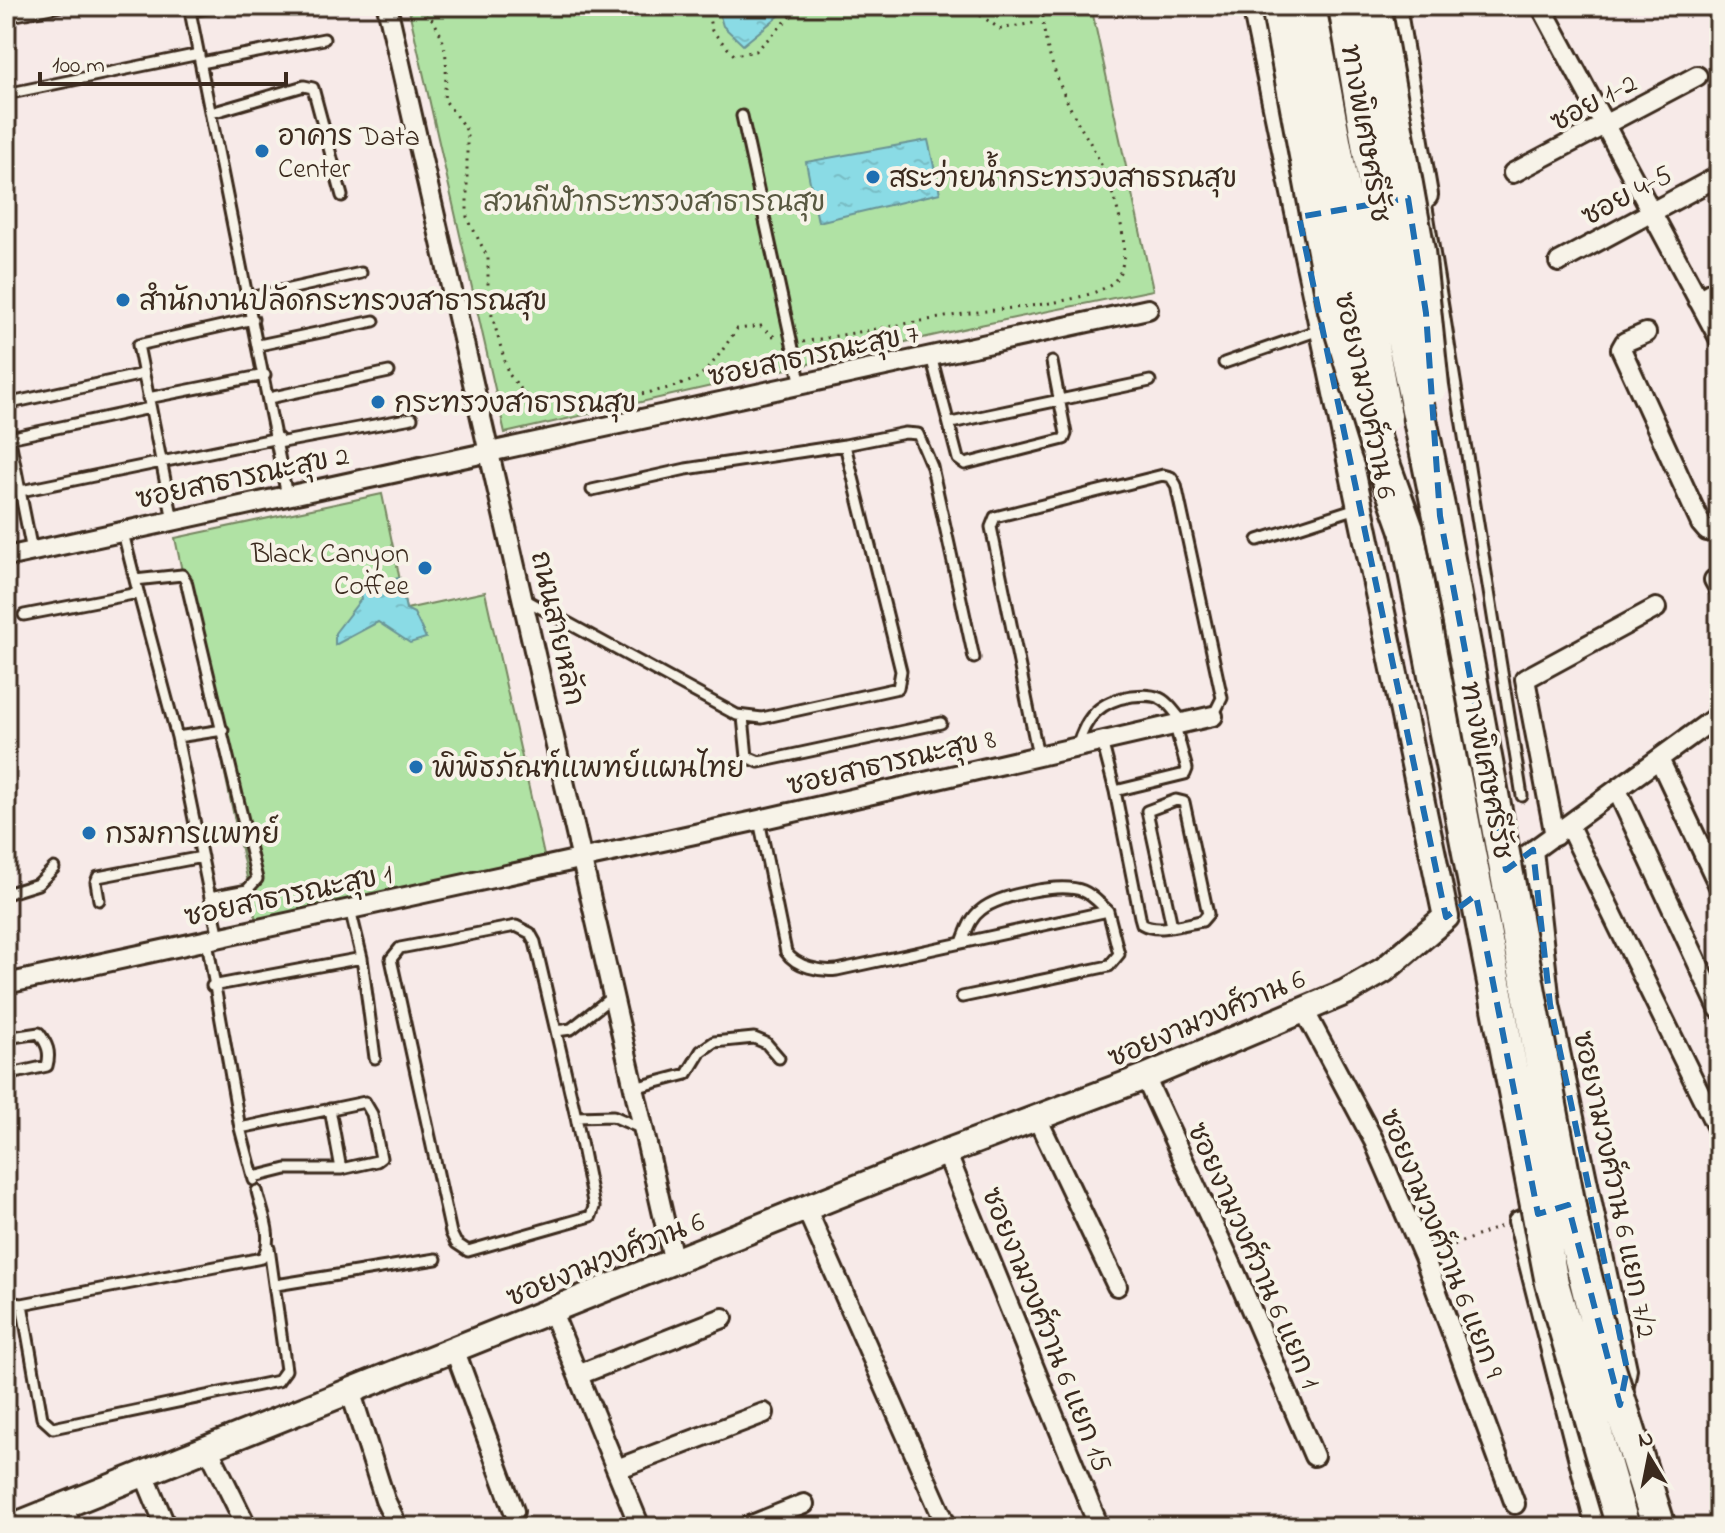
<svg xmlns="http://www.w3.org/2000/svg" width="1725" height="1533" font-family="'Indie Flower','Playpen Sans Thai',sans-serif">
<defs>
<pattern id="water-ripples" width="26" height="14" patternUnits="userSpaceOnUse" patternTransform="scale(2)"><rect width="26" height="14" fill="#8adbe5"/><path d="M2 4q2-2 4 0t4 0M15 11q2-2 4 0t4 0" fill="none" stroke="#78bcc4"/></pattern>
</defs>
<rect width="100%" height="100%" fill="#f7eae8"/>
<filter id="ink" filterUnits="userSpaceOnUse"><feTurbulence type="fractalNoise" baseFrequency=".0125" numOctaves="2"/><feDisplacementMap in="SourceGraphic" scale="16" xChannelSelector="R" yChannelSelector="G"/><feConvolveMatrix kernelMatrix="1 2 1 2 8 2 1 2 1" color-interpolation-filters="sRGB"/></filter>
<g filter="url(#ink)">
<path fill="#b0e2a4" stroke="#768661" stroke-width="2" d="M408,6h683l62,284 -173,35 -475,108z
M382,494l24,115 79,-17 60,268 -288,65 -82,-387z"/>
<path fill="url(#water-ripples)" stroke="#6a9495" stroke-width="2" d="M717,6h74l-48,39 -20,-19z
M928,140l12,53 -122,29 -12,-60z
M399,578l7,31 8,4 12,25 -16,5 -32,-21 -43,23v-12l26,-34 -3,-13z"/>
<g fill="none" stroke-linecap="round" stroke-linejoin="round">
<g stroke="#3b2a1e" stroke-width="15">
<path id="lane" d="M189,6l98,490
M190,11l28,-5
M6,17l55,-11
M201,63l123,-24
M6,94l193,-40
M211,113l93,-27 9,2 29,108
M742,116l59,269
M1425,195l97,601
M249,298l112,-25
M259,345l115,-24
M931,356l27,103 7,5 99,-25 2,-5 -14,-72
M1224,363l98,-34
M148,398l117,-23
M269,398l120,-26
M6,404l137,-30
M6,420l26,131
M951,423l199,-42
M9,438l141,-30
M278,443l134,-25
M845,445l60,-12 13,1 14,33 42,191
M21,491l257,-53
M173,520l-35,-175 115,-26
M122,529l13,51
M1258,540l102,-33
M182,575l4,6 71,298 -10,11 -37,7 -33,-160 -42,-157z
M524,599l213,116 25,3 136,-30 3,-17 -56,-226 -159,24 -94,21
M24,615l114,-22
M743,717l4,40 12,5 182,-39
M177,737l46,-7
M1102,741l13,50
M1077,747c9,-31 23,-46 55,-51 10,-1 22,-2 31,4 8,5 14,16 21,23
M1038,755l-47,-228 4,-10 168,-42 8,2 5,8 46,213 -9,18
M759,820l27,132c10,15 35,20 51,18l271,-59 11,43 -10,12 -147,31
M6,894l32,-10 16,-16
M210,897l9,40
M99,900l-3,-18 2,-5 104,-20
M350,909l12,49
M1172,926l-25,-115 29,-11 8,2 24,112 -6,7c-17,3 -45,12 -60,3l-2,-7 -25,-126 70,-17 2,-5 -12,-43
M207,941l33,187 14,52
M962,942c5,-12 8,-24 19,-32 18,-15 80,-28 102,-19 10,4 17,13 25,20
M212,986l150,-28 13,100
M613,996l-42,33 -15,2 -21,-89 -5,-9 -14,-7 -116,22 -9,11 60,274 5,10 12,8 123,-35 3,-9 -18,-90 37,-1 30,13
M556,1031l20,86
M6,1038l33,-5c8,11 12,19 8,33l-41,9
M634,1088l53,-14 14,-23 13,-9 40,-4 12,5 13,15
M330,1109l11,60
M240,1128l125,-26 7,12 9,44 -4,3 -36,8h-55l-32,8
M276,1285l160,-26
M6,1302l16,2 240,-46c13,-19 0,-45 -5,-67
M22,1304l20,114 11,10 225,-47 8,-11 -17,-122
M67,1505l10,22"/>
</g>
<g stroke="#3b2a1e" stroke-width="24">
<path id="street" d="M387,6l287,1257
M1541,6l178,332
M1513,173l184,-97
M1559,262l160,-86
M1698,300l21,-12
M1646,333l-21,9 -4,7 80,175 6,7 12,1
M6,557l1142,-248
M1714,580l5,9
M1659,759l60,127
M1617,790l102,219
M1569,826l150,306
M1555,836l-30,-157 131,-71
M1533,850l17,154 77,365 -5,27
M1524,857l195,-142
M6,984l753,-164 454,-104
M1304,1010l70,131 50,116 91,247
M1145,1077l91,197 78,182
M1037,1118l80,168
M946,1152l153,375
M806,1208l141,319
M1544,1213l-26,8 78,306
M552,1312l88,215
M455,1351l59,160
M578,1375l145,-57
M350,1390l35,110 13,27
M208,1448l39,79
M617,1469l147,-56
M1627,1472l14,55
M144,1474l22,53
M747,1527l57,-23"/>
</g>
<g stroke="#3b2a1e" stroke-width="30">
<path id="secondary" d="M1255,6l44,211
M1392,201l33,-6 -32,-189
M11,1527l935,-375 199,-75 201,-85 38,-22 62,-53 -147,-700 33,-6"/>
</g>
<g stroke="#3b2a1e" stroke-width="38">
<path id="highway" d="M1407,530l47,245"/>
</g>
<path stroke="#3b2a1e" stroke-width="3" stroke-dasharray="2 6" stroke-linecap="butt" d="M421,6c29,30 27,55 23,93l23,32v86l21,41v43l20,72 21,26c39,7 127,-3 164,-19 17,-8 33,-36 44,-51l24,-3 16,13
M706,6l6,25 22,24 22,-4 45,-45
M967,6l33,23 39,-7
M803,342c56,-10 111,-20 167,-29 34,-5 116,-9 142,-30 32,-26 -9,-121 -26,-147 -19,-29 -49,-97 -42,-130
M1439,1251l63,-25"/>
<use href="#lane" stroke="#f7f3e8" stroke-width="9"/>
<use href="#street" stroke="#f7f3e8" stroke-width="18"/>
<use href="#secondary" stroke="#f7f3e8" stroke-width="24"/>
<use href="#highway" stroke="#f7f3e8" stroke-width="32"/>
<g stroke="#3b2a1e" stroke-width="38" stroke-linecap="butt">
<path id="highway-bridge" d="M1278,6l57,304 42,137 30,83
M1309,6l76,410
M1345,6l45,269 50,241 133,712 32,128 54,171
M1374,6l44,245 14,135
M1454,775l98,508 71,244"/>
</g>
<use href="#highway-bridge" stroke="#f7f3e8" stroke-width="32"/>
</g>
</g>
<path fill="none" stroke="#1f6fb2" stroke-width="6" stroke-dasharray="16 10" stroke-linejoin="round" d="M1408,198l18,115 14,203 66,354 27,-20 17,154 77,365 -7,36 -52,-200 -30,9 -62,-319 -30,22 -147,-700z"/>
<g fill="#1f6fb2" stroke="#f7f3e8" stroke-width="3">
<circle cx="262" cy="151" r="8"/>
<circle cx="873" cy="177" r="8"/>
<circle cx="123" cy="300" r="8"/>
<circle cx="378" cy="402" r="8"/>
<circle cx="425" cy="568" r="8"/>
<circle cx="416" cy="767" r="8"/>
<circle cx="89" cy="833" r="8"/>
</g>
<g text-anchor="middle" stroke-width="8" stroke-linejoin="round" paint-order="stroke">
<g font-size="28" fill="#3b2a1e" stroke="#f7f3e8">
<text transform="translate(1593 101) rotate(-28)" y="10">ซอย 1-2</text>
<text transform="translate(1367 133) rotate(80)" y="10">ทางพิเศษศรีรัช</text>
<text transform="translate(1626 194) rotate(-28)" y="10">ซอย 4-5</text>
<text transform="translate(813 354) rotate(-12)" y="10">ซอยสาธารณะสุข 7</text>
<text transform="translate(1367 395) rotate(78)" y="10">ซอยงามวงศ์วาน 6</text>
<text transform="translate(242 476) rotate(-12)" y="10">ซอยสาธารณะสุข 2</text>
<text transform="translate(559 628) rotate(77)" y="10">ถนนสายหลัก</text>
<text transform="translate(891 761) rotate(-13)" y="10">ซอยสาธารณะสุข 8</text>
<text transform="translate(1488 770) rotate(79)" y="10">ทางพิเศษศรีรัช</text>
<text transform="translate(288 894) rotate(-12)" y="10">ซอยสาธารณะสุข 1</text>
<text transform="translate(1206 1017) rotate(-23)" y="10">ซอยงามวงศ์วาน 6</text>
<text transform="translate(1616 1184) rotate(78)" y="10">ซอยงามวงศ์วาน 6 แยก 7/2</text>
<text transform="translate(1443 1243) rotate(68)" y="10">ซอยงามวงศ์วาน 6 แยก 9</text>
<text transform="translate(1255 1255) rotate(66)" y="10">ซอยงามวงศ์วาน 6 แยก 1</text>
<text transform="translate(605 1258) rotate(-22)" y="10">ซอยงามวงศ์วาน 6</text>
<text transform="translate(1048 1329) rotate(68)" y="10">ซอยงามวงศ์วาน 6 แยก 15</text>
</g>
<g font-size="28" fill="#3b2a1e" stroke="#f7f3e8" text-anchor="start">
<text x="278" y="145">อาคาร Data<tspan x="278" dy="32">Center</tspan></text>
<text x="889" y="187">สระว่ายน้ำกระทรวงสาธรณสุข</text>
<text x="139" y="310">สำนักงานปลัดกระทรวงสาธารณสุข</text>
<text x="394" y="412">กระทรวงสาธารณสุข</text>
<text x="409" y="562" text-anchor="end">Black Canyon<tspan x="409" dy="32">Coffee</tspan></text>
<text x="432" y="777">พิพิธภัณฑ์แพทย์แผนไทย</text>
<text x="105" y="843">กรมการแพทย์</text>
</g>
<g font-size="28" fill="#585840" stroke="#f7f3e8">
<text x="654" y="211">สวนกีฬากระทรวงสาธารณสุข</text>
</g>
</g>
<rect width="1725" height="1533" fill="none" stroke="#f7f3e8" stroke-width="32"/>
<rect x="16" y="16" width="1693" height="1501" fill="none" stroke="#3b2a1e" stroke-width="3" filter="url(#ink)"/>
<g transform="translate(1649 1457) rotate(350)" stroke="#f7f3e8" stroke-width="6" paint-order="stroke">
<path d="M0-6L14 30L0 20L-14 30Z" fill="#3b2a1e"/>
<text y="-12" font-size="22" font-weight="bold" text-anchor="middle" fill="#3b2a1e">N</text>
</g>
<path d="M40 72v12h246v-12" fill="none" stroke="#3b2a1e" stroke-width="4"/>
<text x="52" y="72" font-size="24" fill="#3b2a1e" stroke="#f7f3e8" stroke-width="6" paint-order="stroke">100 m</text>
</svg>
